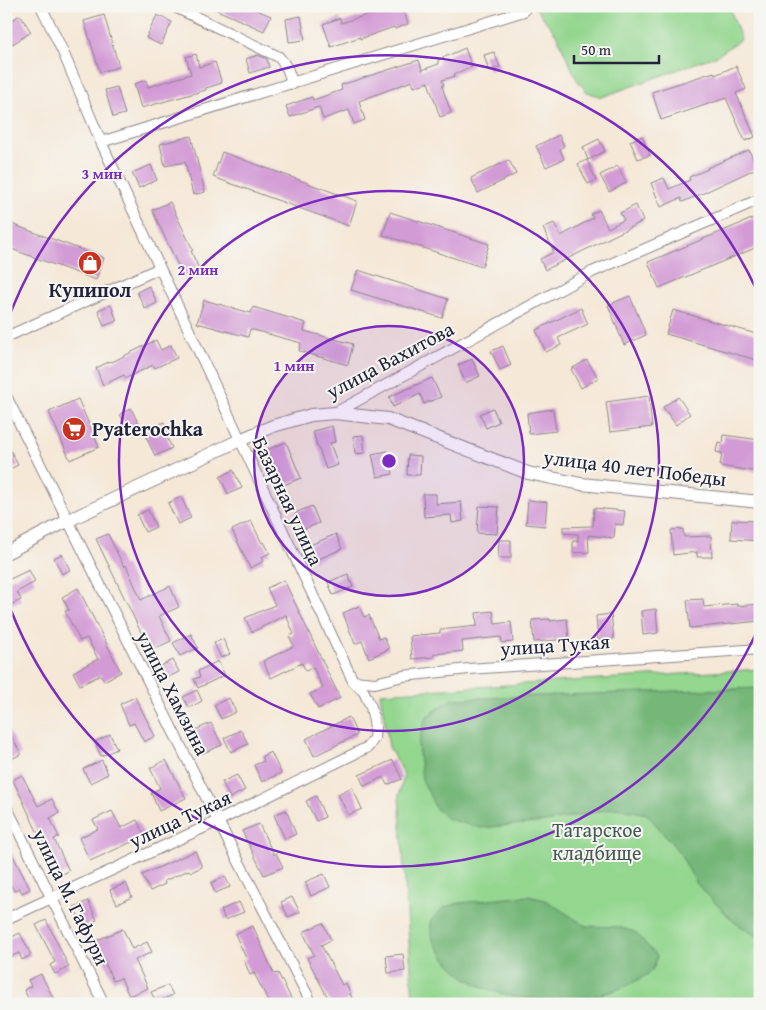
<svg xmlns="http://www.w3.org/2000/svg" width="766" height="1010" font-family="'Gentium Book Plus',serif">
<rect width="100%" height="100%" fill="#f6f6f2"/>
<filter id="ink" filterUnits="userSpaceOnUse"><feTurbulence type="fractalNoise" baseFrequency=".02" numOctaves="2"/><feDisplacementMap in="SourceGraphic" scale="10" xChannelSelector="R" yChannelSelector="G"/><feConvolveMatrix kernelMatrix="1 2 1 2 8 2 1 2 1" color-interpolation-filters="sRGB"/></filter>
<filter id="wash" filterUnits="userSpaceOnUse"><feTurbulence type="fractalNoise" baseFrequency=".0096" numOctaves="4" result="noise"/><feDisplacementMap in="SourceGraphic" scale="20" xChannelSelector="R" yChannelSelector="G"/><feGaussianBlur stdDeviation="1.12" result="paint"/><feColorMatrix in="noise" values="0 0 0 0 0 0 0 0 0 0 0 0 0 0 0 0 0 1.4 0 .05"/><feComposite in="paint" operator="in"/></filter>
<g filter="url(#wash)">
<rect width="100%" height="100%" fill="#f5e8d7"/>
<path fill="#93d68e" stroke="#5a7c64" d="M534,6h195l12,33 -23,16 -116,42 -15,-5 -10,-12 -21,-46z
M760,669v335h-345l-2,-3 -14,-206 5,-19 -15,-29 -9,-54z"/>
<path fill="#76b779" stroke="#4c6c5a" d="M760,688v250l-26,-16 -37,-38 -18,-32 -32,-38 -31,-6 -70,14 -66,6 -32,-9 -12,-10 -14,-30 -4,-34 8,-28 26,-18z
M528,896l17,4 41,26 32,1 17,5 22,24c-1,4 -2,11 -5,14 -3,5 -12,8 -16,11 -50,29 -154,28 -191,-23 -12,-17 -15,-18 -14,-38l12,-12 16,-5z"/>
<g id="blocks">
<path fill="#d39bd6" d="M208,6h39l24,10 -7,15z
M396,6h6l6,18 -13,5 -1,-2 -34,12v-2l-29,10 -8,-23 17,-6 1,5z
M20,15l11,17 -18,12 -7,-11v-9z
M104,15l15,52 -19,5 -16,-51z
M157,15l15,7 -11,23 -15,-7z
M301,16l4,24 -16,2 -3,-23z
M465,48l7,19 -18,7 1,2 -13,4 2,5 -2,1 9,27 -11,4 -12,-35 -14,5 -2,-6 -53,20 6,19 -11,4 -5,-14 -26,9 -4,-12 -29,10 -4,-11 26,-9 1,3 29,-10 -1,-5 78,-25 3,10 17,-6 -1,-4z
M494,52l6,15 -11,4 -5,-16z
M196,54l3,13 16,-5 7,21 -16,5v2l-65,18 -7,-24 12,-4 2,7 43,-13 -5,-17z
M258,55l9,4 2,8 -19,6 -4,-14z
M736,66l10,23 -10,4 19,44 -10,4 -19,-43 -65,22 -9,-28 62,-20 1,3z
M117,87l8,27 -12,3 -8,-27z
M559,135l5,11 -4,3 4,10 -18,8 -10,-21z
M191,136l14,56 -12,3 -8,-33 -20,4 -5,-22z
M642,136l8,19 -12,4 -8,-18z
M599,139l6,12 -17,9 -5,-13z
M749,150l8,18 -60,28 -15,6 -1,-4 -20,9 -10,-24 13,-5 5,11 21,-9 -1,-3 19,-8 -1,-1z
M222,152l135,49 -8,25 -136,-49z
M509,160l7,14 -38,19 -7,-15z
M587,160l9,20 -8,4 -10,-20z
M151,165l6,15 -18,8 -7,-15z
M618,166l8,17 -17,9 -9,-17z
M170,202l23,48 -2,1 8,18 -16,7 -31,-66z
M636,205l7,16 -98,49 -5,-11 14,-7 -11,-24 11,-5 7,13 32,-18 -2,-4 8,-4 9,18 16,-8 -4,-7z
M390,212l99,32 -7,23 -99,-32z
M754,218l6,13v15l-101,42 -11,-26z
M6,222l98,36 -8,22 -90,-33z
M358,270l90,29 -6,19 -91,-28z
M149,286l8,17 -12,6 -8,-17z
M630,296l16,39 -22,10 -16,-40z
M204,300l47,13 2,-6 53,16 -2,8 49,13 -5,21 -49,-14 2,-8 -51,-14 -2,8 -51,-14z
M111,305l6,16 -13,5 -6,-16z
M581,308l7,16 -30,14 3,7 -15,7 -10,-22z
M673,310l87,25v26l-94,-27z
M156,340l5,10 10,-5 6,13 -22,10 -2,-3 -27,13 -2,-3 -21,10 -7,-17 15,-7 1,1z
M503,346l8,19 -11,5 -9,-19z
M472,359l8,17 -15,7 -7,-18z
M587,360l11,18 -17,10 -10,-19z
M432,378l9,19 -17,7 -4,-10 -27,13 -4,-10z
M649,396l3,31 -42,5 -4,-30z
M678,397l12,17 -14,11 -13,-18z
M78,399l21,48 -29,13 -21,-48z
M131,408l9,19 -12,5 -8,-18z
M493,408l6,14 -13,6 -6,-14z
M553,409l3,22 -27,3 -2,-21z
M164,422l4,10 -3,1 7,15 -17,8 -11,-24z
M332,426l3,16 -5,1 8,22 -12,4 -8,-23h-1l-4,-15z
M363,435l2,18 -10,1 -2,-18z
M724,435l36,5v32l-40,-6 2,-13 -6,-1 2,-10 5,1z
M6,442l12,23 -12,6z
M286,442l15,36 -20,8 -15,-36z
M388,451l5,23 -16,3 -5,-23z
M408,455l13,1 -1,19h-13z
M233,470l9,18 -14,6 -8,-17z
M423,494h13v10l25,-2 2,19 -11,2 -1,-8 -27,2z
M181,497l10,21 -13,6 -10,-21z
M528,500l19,2 -2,24 -19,-2z
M312,506l7,17 -17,7 -7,-17z
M479,506l20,1 -2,27 -20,-1z
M594,508l31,3 -2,14 -8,-1 -1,14 -26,-3 1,17 -16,1v-12h5v-7l-15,-1v-6l30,-1z
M148,510l8,17 -11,5 -8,-17z
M732,520l28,1v20l-29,-2z
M251,521l11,22 2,-1 6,11 -8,4 2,4 -14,7 -18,-38z
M683,529l1,8 27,-1 1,21h-15v-5l-24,3 -2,-25z
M108,534l16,33 2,-2 15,35 29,-14 9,21 -20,9 12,25 -21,10 -54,-112z
M336,534l6,15 -28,12 -6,-15z
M499,540h12v18h-13z
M62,554l8,16 -8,4 -8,-16z
M29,570l6,12 -18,10 4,8 -15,7v-26z
M348,574l5,13 -20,8 -5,-13z
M284,580l56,118 -22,11 -8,-15 13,-6 -10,-21 -7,4 -4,-8 -31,15 -8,-17 31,-15 -5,-10 5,-2 -8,-19 -34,17 -7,-14 30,-13 -8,-17z
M78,588l43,84 -17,9 -3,-6 -21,10 -7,-13 25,-13 -11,-21 -7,3 -15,-30 4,-1 -7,-13z
M703,599l1,8 33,-3v2l23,-2v17l-70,7 -3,-28z
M359,606l5,11 5,-2 10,24 5,-2 5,12 -20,9 -7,-17 -7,3 -12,-31z
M656,609l2,24 -15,2 -2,-24z
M493,611l2,13 16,-2 2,20 -11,1 -1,-6 -39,4 1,10 -29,3v3l-22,2 -2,-23 30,-3v-3l37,-4 -1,-13z
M611,614l3,25 -16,1 -2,-24z
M550,619v2l17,-2 2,20 -35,3 -2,-22z
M191,634l7,14 -18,8 -7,-13z
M223,639l7,15 -9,4 -7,-15z
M173,660l6,12 -15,7 -5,-12z
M218,661l7,14 -27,13 -4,-9 6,-2 -2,-6z
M197,690l5,11 -13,7 -6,-11z
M135,697l20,39 -11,6 -10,-19 -5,2 -9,-21z
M229,698l7,14 -15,7 -7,-14z
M349,717l8,18 -43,21 -8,-17z
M211,723l11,22 -21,9 -10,-22z
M6,726l15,28 -15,8z
M241,730l7,14 -17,8 -7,-14z
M110,734l7,15 -16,7 -6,-14z
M271,752l10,21 -19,9 -8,-17 10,-4 -2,-5z
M102,760l6,14 -18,9 -7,-14z
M166,760l20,38 -27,13 -8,-18 9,-5 -10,-20z
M393,760l9,19 -15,6 -4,-8 -19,9 -5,-11z
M22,775l16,31 14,-7 7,14 -9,5 9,19 -5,2 15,32 -11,5 -45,-96z
M237,775l8,15 -15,8 -8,-16z
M352,787l10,22 -14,6 -10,-21z
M316,796l9,21 -9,4 -10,-20z
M286,810l10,24 -11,5 -11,-24z
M112,811l9,17 16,-8 8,16 -55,25 -11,-23 19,-9 -5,-9z
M259,824l15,31 2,-2 7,14 -19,8 -22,-44z
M6,842l24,47 -8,4 -3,-5 -5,3 -8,-15z
M195,851l7,16 -11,5 -2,-2 -25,11 1,3 -15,7 -8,-16z
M324,874l6,13 -19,9 -6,-14z
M225,876l5,11 -15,6 -4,-10z
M126,883l6,14 -15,7 -7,-14z
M292,897l8,15 -12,5 -7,-15z
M88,901l9,19 -14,6 -9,-19z
M239,902l5,10 -19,8 -4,-10z
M46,920l23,47 -14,7 -5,-9 5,-3 -19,-37z
M323,923l8,17 -10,5 21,40 4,-2 6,15 -13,6h-8l-24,-46 7,-3 -11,-23z
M253,926l21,48 4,-1 16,31h-24l-16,-31 -4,2 -6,-15 2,-2 -11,-24z
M123,929l9,20 15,-7 5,10 -17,8 13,28 -19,8 -8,-18 -8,3 -11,-25 -3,1 -6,-15z
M20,933l11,22 -9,5 -3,-7 -13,6v-19z
M403,954l2,17 -17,2 -2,-17z
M41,974l15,30h-25l-7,-14 7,-4 -3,-6z
M168,985l5,10 -17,7 -5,-10z"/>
</g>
</g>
<g filter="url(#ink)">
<use href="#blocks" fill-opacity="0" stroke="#8c8589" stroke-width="1"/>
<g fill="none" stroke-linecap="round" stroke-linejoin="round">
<g stroke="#8c8589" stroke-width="12">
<path id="minor" d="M173,6l106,51 8,11 6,16
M101,142l423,-131
M6,337l154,-69
M6,396l212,425 94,183
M335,413l257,-141 168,-73
M353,681l22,2 28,-7 66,-7 291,-20
M6,806l98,198
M6,919l212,-98 150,-74 6,-9 1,-11 -4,-20 -7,-15 -11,-11 -252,-539 -38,-90 -22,-46"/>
</g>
<g stroke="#8c8589" stroke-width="14">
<path id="tertiary" d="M6,553l61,-32 173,-81 33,-14 38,-11 24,-2 53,6 140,54 53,11 179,18"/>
</g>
<use href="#minor" stroke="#fff" stroke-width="10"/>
<use href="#tertiary" stroke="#fff" stroke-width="12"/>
</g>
</g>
<circle cx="389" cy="461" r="135" fill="#7b2cbf" fill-opacity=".12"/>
<g fill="none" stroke="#7b2cbf" stroke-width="2.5">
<circle cx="389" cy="461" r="135"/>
<circle cx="389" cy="461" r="270"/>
<path d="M758 629A406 406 0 0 1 6 597M6 325A406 406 0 0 1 758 293"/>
</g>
<defs>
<g id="shop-disc" transform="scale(1.25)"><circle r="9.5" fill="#c8321e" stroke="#f6f6f2"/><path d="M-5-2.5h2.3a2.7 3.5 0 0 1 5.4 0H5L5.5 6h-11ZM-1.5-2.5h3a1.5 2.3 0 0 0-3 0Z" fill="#fff"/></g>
<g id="supermarket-disc" transform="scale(1.25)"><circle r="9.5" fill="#c8321e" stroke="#f6f6f2"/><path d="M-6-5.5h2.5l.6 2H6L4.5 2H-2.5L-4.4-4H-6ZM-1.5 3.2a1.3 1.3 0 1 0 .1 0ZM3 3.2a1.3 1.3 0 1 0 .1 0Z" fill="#fff"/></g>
</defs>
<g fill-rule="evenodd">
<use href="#shop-disc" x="90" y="263"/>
<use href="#supermarket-disc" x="74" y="429"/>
</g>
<g text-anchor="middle" stroke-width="4" stroke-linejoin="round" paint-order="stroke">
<g font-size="20" font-weight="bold" fill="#22223b" stroke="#f6f6f2">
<text x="90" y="297">Купипол</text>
<text x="92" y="436" text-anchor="start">Pyaterochka</text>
</g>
<g font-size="20" fill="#22223b" stroke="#f6f6f2">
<text transform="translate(390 360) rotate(-28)" y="7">улица Вахитова</text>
<text transform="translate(635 468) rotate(7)" y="7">улица 40 лет Победы</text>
<text transform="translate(288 501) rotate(65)" y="7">Базарная улица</text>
<text transform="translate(555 645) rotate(-4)" y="7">улица Тукая</text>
<text transform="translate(173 693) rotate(63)" y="7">улица Хамзина</text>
<text transform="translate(180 819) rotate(-25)" y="7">улица Тукая</text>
<text transform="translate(71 897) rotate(64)" y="7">улица М. Гафури</text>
</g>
<g font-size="20" fill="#445854" stroke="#f6f6f2">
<text x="597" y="837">Татарское<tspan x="597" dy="23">кладбище</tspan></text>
</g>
</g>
<circle cx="389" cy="461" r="8" fill="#7b2cbf" stroke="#f6f6f2" stroke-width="2.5"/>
<g font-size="15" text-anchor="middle" font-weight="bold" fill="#7b2cbf" stroke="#f6f6f2" stroke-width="4" stroke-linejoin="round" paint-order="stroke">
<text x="102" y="179">3 мин</text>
<text x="198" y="275">2 мин</text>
<text x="294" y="371">1 мин</text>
</g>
<rect width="766" height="1010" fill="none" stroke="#f6f6f2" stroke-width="25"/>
<path d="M574 55v8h85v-8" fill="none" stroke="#22223b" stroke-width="2.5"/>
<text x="581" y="55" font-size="15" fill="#22223b" stroke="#f6f6f2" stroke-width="4" paint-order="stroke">50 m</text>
</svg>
